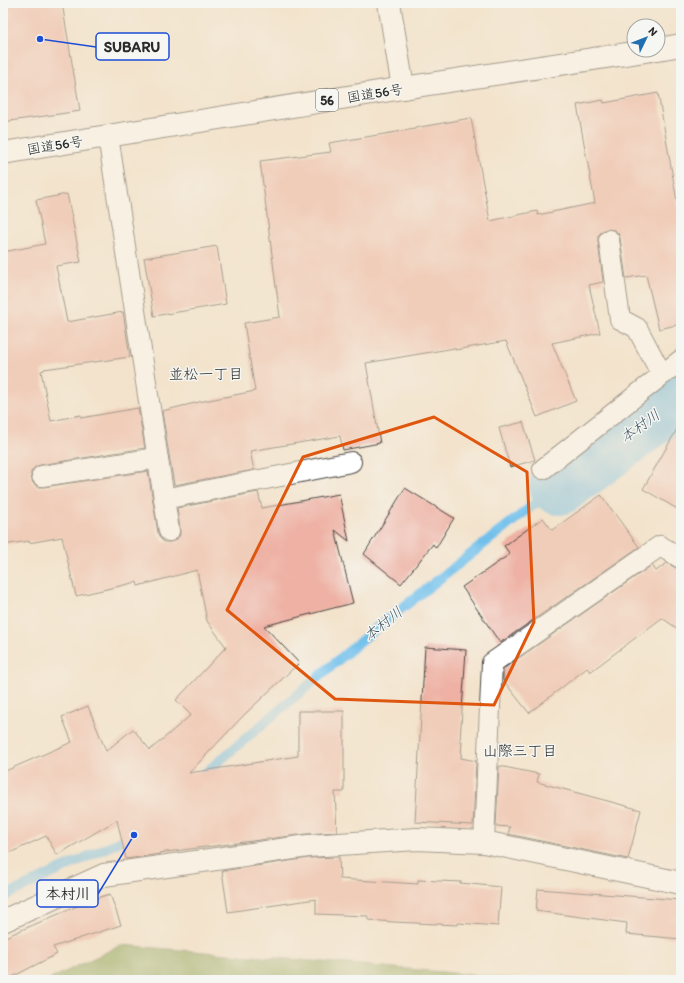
<svg xmlns="http://www.w3.org/2000/svg" width="684" height="983" font-family="Itim,'Klee One',sans-serif">
<rect width="100%" height="100%" fill="#f6f6f2"/>
<filter id="ink" filterUnits="userSpaceOnUse"><feTurbulence type="fractalNoise" baseFrequency=".025" numOctaves="2"/><feDisplacementMap in="SourceGraphic" scale="8" xChannelSelector="R" yChannelSelector="G"/><feConvolveMatrix kernelMatrix="1 2 1 2 8 2 1 2 1" color-interpolation-filters="sRGB"/></filter>
<filter id="wash" filterUnits="userSpaceOnUse"><feTurbulence type="fractalNoise" baseFrequency=".012" numOctaves="4" result="noise"/><feDisplacementMap in="SourceGraphic" scale="16" xChannelSelector="R" yChannelSelector="G"/><feGaussianBlur stdDeviation="0.9" result="paint"/><feColorMatrix in="noise" values="0 0 0 0 0 0 0 0 0 0 0 0 0 0 0 0 0 1.4 0 .05"/><feComposite in="paint" operator="in"/></filter>
<g filter="url(#wash)">
<rect width="100%" height="100%" fill="#f3e3cc"/>
<path fill="#87a456" stroke="#596840" d="M121,945l357,30 41,5h-471z"/>
<g fill="none" stroke-linecap="round" stroke-linejoin="round">
<path stroke="#70c0eb" stroke-width="10" d="M198,779l171,-145 190,-149
M3,897l130,-62"/>
<path stroke="#70c0eb" stroke-width="60" d="M559,485l122,-90"/>
</g>
<g id="blocks">
<path fill="#eeb1a3" d="M3,3h59l18,108 -77,11z
M658,93l23,131v100l-22,5 -13,-54 -20,3 -6,-40 -2,-5 -4,-3 -7,-1 -5,2 -4,5v5l5,41 -14,3 11,48 -48,10 24,58 -39,16 -31,-76 -51,9v-2l-89,15 14,80 -37,7 -3,-14 -90,15 4,19 -80,15 -12,-74 37,-9 56,-11 -11,-68 36,-6 -20,-156 71,-9 -2,-9 86,-14v-1l56,-10 19,103 47,-10 1,4 57,-12 -18,-98 26,-5 1,3z
M67,194l14,68 -25,4 11,56 56,-10 7,45 -86,12v1l-3,1 10,50 30,-6v3l57,-10 7,40 -105,17 -5,2 -4,5v6l2,5 5,4h6l104,-16 10,62 2,5 4,4h6l6,-2 4,-5v-6l-3,-21 81,-16 4,16 77,-14 10,47 -14,-11 18,73 -89,23 35,37 -55,52 -55,58 109,-17v-45h46v81h-9l2,40 -31,2 -147,19 1,1 -34,5 -9,-39 -60,35 -11,-19 -43,20v-84l69,-30 -10,-25 26,-11 18,45 27,-22 17,21 41,-35 -15,-15 50,-53 -19,-26 -10,-51 -59,16 -1,-4 -61,14 -14,-59 -33,6v-2l-26,4v-293l42,-8 -9,-44z
M217,246l9,58 -72,12 -10,-58z
M523,422l12,38 -25,7 -11,-39z
M681,422v89l-38,-22z
M405,488l49,30 -18,30 -3,-4 -32,40 -37,-30z
M601,495l38,52 -139,96 -38,-56 48,-33 -6,-8 39,-28 9,12z
M667,563l9,5 5,7v56l-19,-13 -72,54 -3,-4 -58,45 -26,-33v-11l149,-104 4,6z
M425,647l41,3 -6,91h2l-1,17 15,3 -3,64 -58,-3z
M499,766l40,8 -2,8 104,28 -13,49 -120,-25 2,-7 -14,-1z
M339,857l1,22 78,5v-4l43,2 -1,1 41,4 -3,39 -40,-3v2l-64,-3 -26,-2v-4l-52,-2v-15l-88,13 -6,-41 87,-13z
M538,889l143,11v39l-55,-5 1,-11 -91,-12z
M110,894l11,31 -68,22 4,7 -51,26h-3v-42l79,-34 -1,-1z"/>
</g>
</g>
<g filter="url(#ink)">
<use href="#blocks" fill-opacity="0" stroke="#494743" stroke-width="1"/>
<g fill="none" stroke-linecap="round" stroke-linejoin="round">
<g stroke="#494743" stroke-width="22">
<path id="lane" d="M108,136l61,395
M609,240l11,79 17,9 25,47
M543,469l138,-109
M42,476l116,-18
M164,499l187,-37
M484,842l8,-179 168,-117 21,12"/>
</g>
<g stroke="#494743" stroke-width="24">
<path id="street" d="M389,3l14,85
M3,921l101,-46 204,-29 109,-7 67,3 197,41"/>
</g>
<g stroke="#494743" stroke-width="24">
<path id="highway" d="M658,49l23,-4
M3,153l400,-65 249,-38"/>
</g>
<use href="#lane" stroke="#fff" stroke-width="20"/>
<use href="#street" stroke="#fff" stroke-width="22"/>
<use href="#highway" stroke="#fff" stroke-width="22"/>
</g>
</g>
<path d="M0 0H684V983H0ZM434,417l93,55 7,150 -40,83 -159,-6 -108,-89 76,-153z" fill="#f3e3cc" fill-opacity=".55" fill-rule="evenodd"/>
<path fill="none" stroke="#df570e" stroke-width="3" stroke-linejoin="round" d="M434,417l93,55 7,150 -40,83 -159,-6 -108,-89 76,-153z"/>
<g text-anchor="middle" stroke-width="3" stroke-linejoin="round" paint-order="stroke">
<rect fill="#f6f6f2" stroke="#686867" stroke-width="1" x="316" y="89" width="22" height="22" rx="3"/>
<g font-size="13" font-weight="bold" fill="#2b2b2b">
<text x="327" y="105">56</text>
</g>
<g font-size="14" fill="#2b2b2b" stroke="#f6f6f2">
<text transform="translate(375 93) rotate(-9)" y="5">国道56号</text>
<text transform="translate(55 145) rotate(-9)" y="5">国道56号</text>
</g>
<g font-size="15" fill="#2b2b2b" stroke="#f6f6f2">
<text x="206" y="379">並松一丁目</text>
<text x="520" y="756">山際三丁目</text>
</g>
<g font-size="15" font-style="italic" fill="#405865" stroke="#f6f6f2">
<text transform="translate(640 426) rotate(-36)" y="5">本村川</text>
<text transform="translate(383 624) rotate(-39)" y="5">本村川</text>
</g>
</g>
<path fill="none" stroke="#1d4ed8" stroke-width="1.5" d="M40 39L96 47M134 835L98 894"/>
<g fill="#1d4ed8" stroke="#f6f6f2" stroke-width="1.5">
<circle cx="40" cy="39" r="4"/>
<circle cx="134" cy="835" r="4"/>
</g>
<g fill="#f6f6f2" stroke="#1d4ed8" stroke-width="1.5">
<rect x="96" y="33" width="73" height="27" rx="4"/>
<rect x="37" y="880" width="61" height="27" rx="4"/>
</g>
<g font-size="15" text-anchor="middle" font-weight="bold" fill="#2b2b2b">
<text x="132" y="52">SUBARU</text>
<text x="68" y="899">本村川</text>
</g>
<rect width="684" height="983" fill="none" stroke="#f6f6f2" stroke-width="16"/>
<g transform="translate(646 38) rotate(47)"><circle r="19" fill="#f6f6f2" stroke="#a5a5a2"/>
<path d="M0-3L7 15L0 10L-7 15Z" fill="#1f6fb2"/>
<text y="-6" font-size="11" font-weight="bold" text-anchor="middle" fill="#2b2b2b">N</text>
</g>
</svg>
